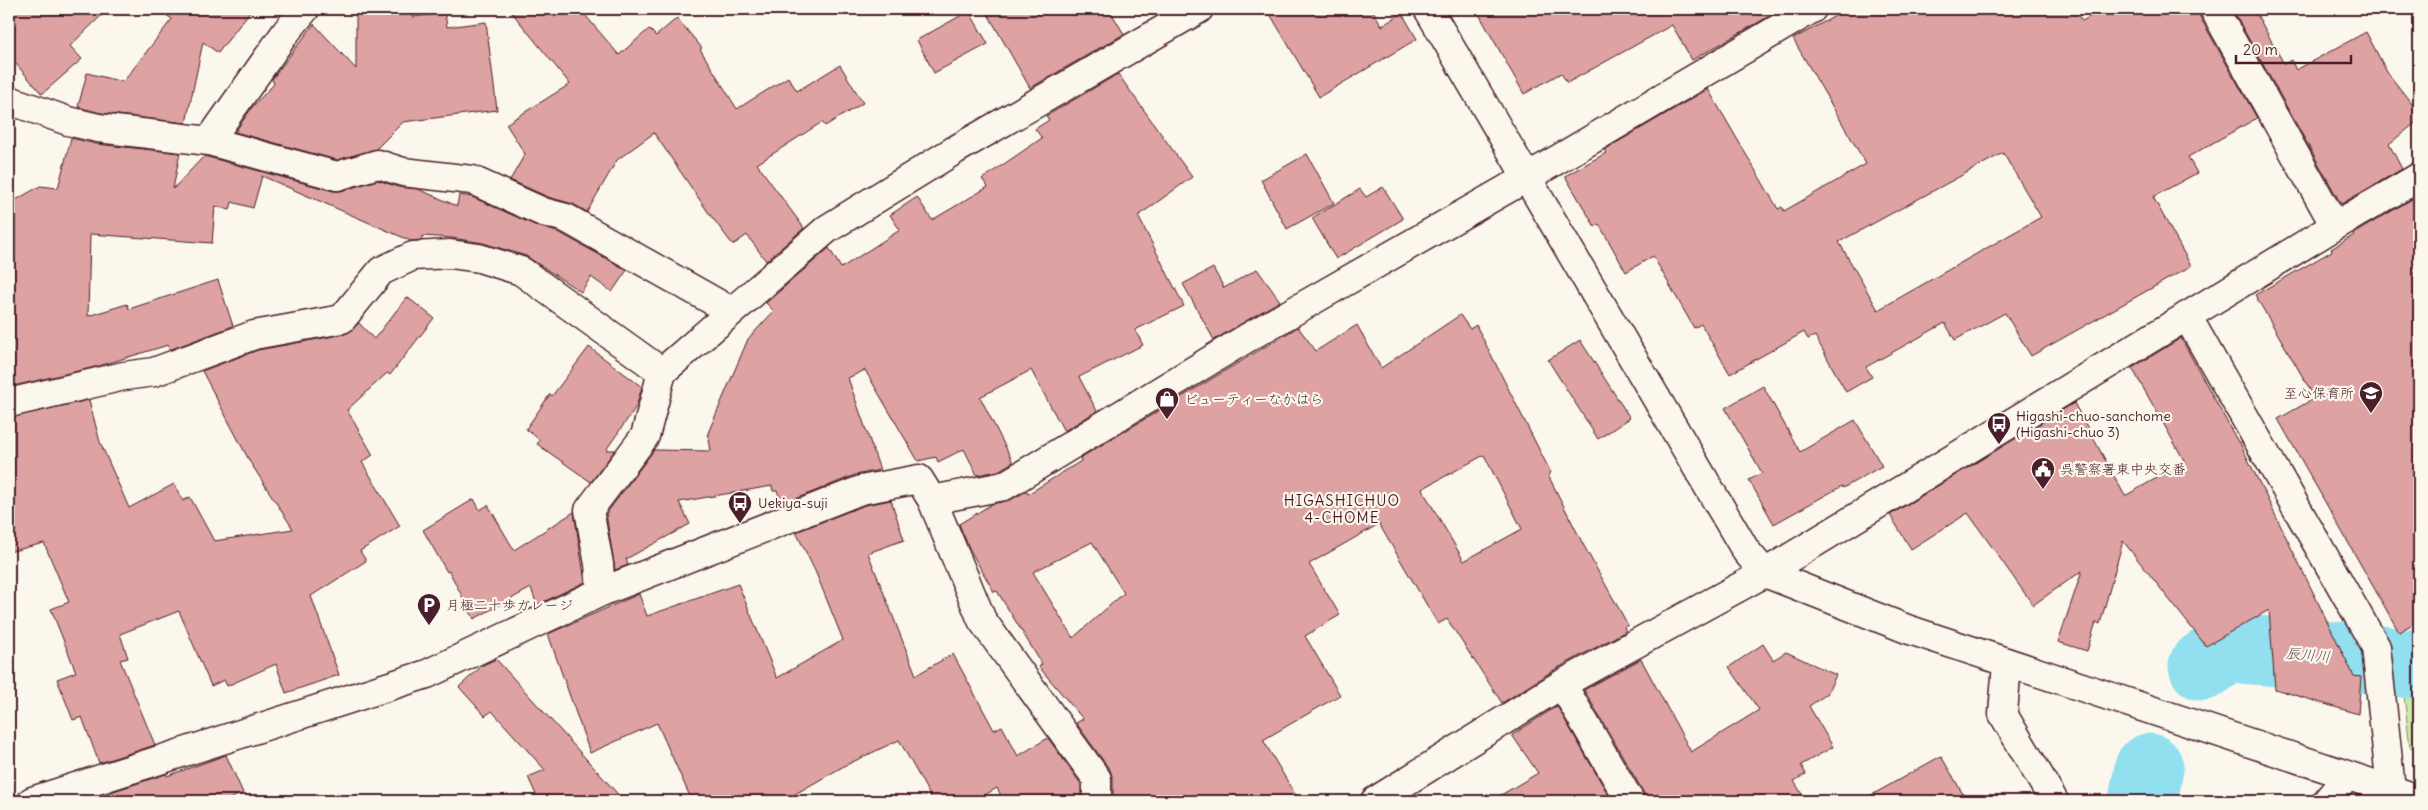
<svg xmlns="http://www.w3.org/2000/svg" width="2428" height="810" font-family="Delius,'Klee One',sans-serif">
<rect width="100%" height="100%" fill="#fbf7ec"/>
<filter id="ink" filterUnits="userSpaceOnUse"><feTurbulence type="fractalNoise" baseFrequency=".02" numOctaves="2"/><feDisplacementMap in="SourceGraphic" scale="10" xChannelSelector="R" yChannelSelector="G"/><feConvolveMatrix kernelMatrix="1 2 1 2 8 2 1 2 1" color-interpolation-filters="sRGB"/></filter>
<g filter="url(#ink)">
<path fill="#c9eba4" stroke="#8a8568" d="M2404,695l15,1v54l-9,-3z"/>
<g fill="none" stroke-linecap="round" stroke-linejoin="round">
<path stroke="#91dfef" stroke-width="69" d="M2203,666l26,-18 142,11 48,6
M2143,801l6,-33"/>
</g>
<path fill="#dda2a1" stroke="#4a1f2b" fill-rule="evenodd" d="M9,9h99l-38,37 12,13 -40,35 -33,-38z
M158,9h94l-34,44 -15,-11 -17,81 -85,-10 -23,-6 9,-34 36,9 49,-63z
M356,9h57v8l32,-4 2,14 39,-5 11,88 -94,12 -27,27 -39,11 -102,-28 18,-26 21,-22 -2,-5 42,-55 42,45z
M509,9h71l39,46 30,-26 7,7 21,-18 25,30 -2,1 37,60 51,-32 9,14 43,-26 23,38 -38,23 -3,-4 -65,42 47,64 -38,33 -19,-26 -14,10 -25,-33 -54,-79 -37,27 -30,52 -14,-8 -25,-7 -38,-17 15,-26 -19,-30 64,-40z
M985,9h124l15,25 -94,54z
M1267,9h105l10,17 20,-13 15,26 -98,58z
M1476,9h306l-90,51 -20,-35 -105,58 -6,-10 -37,21z
M1848,9h227l7,12 22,-12h94l2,8 57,101 -69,39 9,16 -44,24 38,69 -160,90 -26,-43 -50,27 -10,-17 -79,44 6,10 -26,15 -31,-56 -7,3 -4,-7 -74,42 -29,-50 -7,4 -41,-72 -27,16 -27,-48 -4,3 -30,-51 41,-23 -2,-3 104,-61 70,120 4,-2 2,4 82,-47 -73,-125zM2003,153l38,64 -163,93 -39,-68z
M2232,9h22l30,55 7,-4 5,10 70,-38 21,40 32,41v7l-30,24 13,25 -61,35z
M969,11l19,33 -54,29 -17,-33z
M1118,74l74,103 -54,39 46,90 -49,24 8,15 -64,32 18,34 -33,20 -33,-61 -51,27 33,65 -15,9 -21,4 -13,-26 -26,13 -2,-5 -18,4 -53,-91 -17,8 32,92 -25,5 -72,29 -6,-13h-4l-1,-5 -93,16 11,22 -64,35 2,6 -13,5 -9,-56 48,-64 57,1 -3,-18 40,-94 26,-28 -8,-8 63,-55 12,20 59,-38 -10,-15 27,-18 15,23 56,-33 -6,-8 60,-41 -7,-9 14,-9 -3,-4z
M71,138l25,6 84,9 -7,36 31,-33 129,35h8l37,-11 20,7 20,2 39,17 2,-11 13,2 65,29 23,7 67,37 -15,22 -21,-15 -10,15 -55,-36 -43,-13 -31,-5 -29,-2 -2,4 -10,1 -149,-65 -9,32 -21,-6 -2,8 -15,-4 -3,37 -122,-9 -2,82 39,-12 2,5 89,-29 15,46 -64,24 -1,-5 -69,21 -90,21v-183l31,-18 18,2z
M1307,154l27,49 -47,26 -26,-49z
M1383,187l20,32 -67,40 -24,-41 48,-29 6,8z
M2417,196l2,3v421l-20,12 -121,-213 37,-21 -60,-103 77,-44 -1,-2 23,-14 -1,-1z
M1213,268l11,20 33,-19 23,32 -66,39 -31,-56z
M407,297l27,21 -44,57 -3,-2 -40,37 26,45 -11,7 38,64 -40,25 6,10 -55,35 28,79 -53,18 -10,-29 -49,22 -3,-6 -13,6 -32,-75 -59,23 8,24 -8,2 35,85 -56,18 -17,-46 -9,3 -16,-41 19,-7 -25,-63 18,-7 -25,-59 -35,9v-134l80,-18 11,42 29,66 45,-24 9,17 7,-4 24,44 79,-12 -43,-67 -48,-91 56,-21 87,-16 14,-11 15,16z
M1460,315l10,14 6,-4 75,148 -3,2 36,71 44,79 -4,2 2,4 -72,39 -52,33 -55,-84 -9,5 -59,-100 -70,40 31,51 -35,21 35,59 -77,45 36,61h-186v-22l-3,-9 -34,-47 7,-4 -44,-52 3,-3 -45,-73 -3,1 -24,-42 -11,-26 33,-20 20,-5 15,-8 1,3 53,-33 -1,-3 218,-131 18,24 41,-26 24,43zM1484,455l38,74 -58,32 -42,-72zM1092,542l32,51 -51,45 -40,-66z
M2181,338l57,104 1,-1 115,235 7,1 -3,37 -83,-25 -6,-79 -63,36 -83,-105 -23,83 -4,-2 -9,29 -29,-9 24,-71 -49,34 -65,-92 -57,36 -21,-34 184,-112 51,93 60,-34 -53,-94z
M1580,340l50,78 -32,21 -50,-79z
M589,347l53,40 -6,20 -30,43h9l-24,32 -54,-38 3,-4 -14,-11 24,-35 2,2z
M1763,386l37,66 55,-32 27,46 -39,22 -1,-2 -68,38 -25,-44 13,-7 -37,-65z
M474,499l6,11 8,-5 26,45 60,-38 11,70 -48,23 -6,-17 -57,31 -25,-48 -2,1 -24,-42z
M891,500l13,40 -36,13 48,122 37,-21 41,76 8,-4 16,30 30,-18 33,46v17h-77l-7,-13 -23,13h-41l-34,-61 -55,26 -61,35h-91l-35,-78 -67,30 -42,-119 91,-40 8,22 91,-32 39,94 66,-38 -27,-67 -20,-41 69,-27z
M1763,644l10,16 13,-8 50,23 -9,19 -18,12 24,41 -32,18 5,9 -12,7 12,20h-160l-2,-8 -60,-103 57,-31 50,93 68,-42 -30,-43z
M496,659l128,142h-85l-11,-24 17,-7 -53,-59 -7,5 -26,-29 24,-22z
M1557,706l55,95h-121l47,-28 -26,-38z
M226,755l17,38 -18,8h-112l-2,-9 55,-18 1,2z
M1941,756l26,45h-106z"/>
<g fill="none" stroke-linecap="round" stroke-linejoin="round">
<g stroke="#4a1f2b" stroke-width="31">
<path id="street" d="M2214,9l121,217
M9,100l59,21 30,7 111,13 128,35 41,-12 25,8 69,8 71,32 23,6 165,93
M209,141l77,-109 19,-23
M2187,316l189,331 15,142
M9,403l115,-27 30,-4 100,-37 88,-16 39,-48 32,-15 37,-2 29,4 42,13 141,101
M932,500l72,-14 243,-148 281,-161 284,-168
M601,592l-2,-28 -10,-54 56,-74 17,-64 165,-143 128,-79 244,-141
M2007,663l-4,51 51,87
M1562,684l68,117
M32,801l395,-127 174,-82 260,-102 58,-11 13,21 50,120 115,159v22
M1375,801l187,-117 203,-111
M2327,801l20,-24"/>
</g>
<g stroke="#4a1f2b" stroke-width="31">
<path id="secondary" d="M1428,9l318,542 19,22 142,56 512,170
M1765,573l570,-347 84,-49"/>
</g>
<use href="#street" stroke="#fbf7ec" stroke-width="28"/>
<use href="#secondary" stroke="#fbf7ec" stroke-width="28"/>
</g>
</g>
<defs>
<g id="school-pin" transform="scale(1.25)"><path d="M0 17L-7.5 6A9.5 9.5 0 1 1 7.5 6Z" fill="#4a1f2b" stroke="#fbf7ec"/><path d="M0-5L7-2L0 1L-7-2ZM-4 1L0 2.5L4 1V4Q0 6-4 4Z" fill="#fff"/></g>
<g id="shop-pin" transform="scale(1.25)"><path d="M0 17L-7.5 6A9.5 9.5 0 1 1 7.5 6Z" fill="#4a1f2b" stroke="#fbf7ec"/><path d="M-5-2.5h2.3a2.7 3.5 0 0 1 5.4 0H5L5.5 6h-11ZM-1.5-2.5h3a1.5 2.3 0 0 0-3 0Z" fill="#fff"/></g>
<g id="bus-pin" transform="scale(1.25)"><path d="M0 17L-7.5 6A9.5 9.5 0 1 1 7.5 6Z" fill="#4a1f2b" stroke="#fbf7ec"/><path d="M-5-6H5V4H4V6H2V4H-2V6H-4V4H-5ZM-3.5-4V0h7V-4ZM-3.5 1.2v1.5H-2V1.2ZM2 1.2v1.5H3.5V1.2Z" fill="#fff"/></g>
<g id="civic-pin" transform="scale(1.25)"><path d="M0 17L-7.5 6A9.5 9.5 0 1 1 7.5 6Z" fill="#4a1f2b" stroke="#fbf7ec"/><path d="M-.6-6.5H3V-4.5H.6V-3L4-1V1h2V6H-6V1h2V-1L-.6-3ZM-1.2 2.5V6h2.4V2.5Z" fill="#fff"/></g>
<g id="parking-pin" transform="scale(1.25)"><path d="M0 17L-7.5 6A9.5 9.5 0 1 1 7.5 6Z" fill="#4a1f2b" stroke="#fbf7ec"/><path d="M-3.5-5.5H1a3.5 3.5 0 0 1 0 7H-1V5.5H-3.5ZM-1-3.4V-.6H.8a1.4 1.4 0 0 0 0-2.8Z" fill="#fff"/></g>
</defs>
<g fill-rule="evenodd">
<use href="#school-pin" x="2371" y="393"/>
<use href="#shop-pin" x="1167" y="399"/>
<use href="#bus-pin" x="1999" y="424"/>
<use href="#civic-pin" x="2043" y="469"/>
<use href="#bus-pin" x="740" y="503"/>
<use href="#parking-pin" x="429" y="605"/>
</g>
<g text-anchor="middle" stroke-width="4.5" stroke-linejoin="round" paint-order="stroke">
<g font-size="14" fill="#4a1f2b" stroke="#fbf7ec" text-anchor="start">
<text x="2354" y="398" text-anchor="end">至心保育所</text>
<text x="1184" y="404">ビューティーなかはら</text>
<text x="2016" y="421">Higashi-chuo-sanchome<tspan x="2016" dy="16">(Higashi-chuo 3)</tspan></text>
<text x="2060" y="474">呉警察署東中央交番</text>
<text x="758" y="508">Uekiya-suji</text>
<text x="446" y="610">月極二十歩ガレージ</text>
</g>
<g font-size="15" letter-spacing="1" fill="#4a1f2b" stroke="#fbf7ec">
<text x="1342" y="506">HIGASHICHUO<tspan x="1342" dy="17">4-CHOME</tspan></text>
</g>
<g font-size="15" font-style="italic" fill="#5c4f5c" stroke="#fbf7ec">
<text transform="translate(2308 655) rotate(5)" y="5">辰川川</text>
</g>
</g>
<rect width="2428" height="810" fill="none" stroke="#fbf7ec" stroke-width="30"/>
<rect x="15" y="15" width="2398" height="780" fill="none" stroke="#4a1f2b" stroke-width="2" filter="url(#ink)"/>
<path d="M2236 55v8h115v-8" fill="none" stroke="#4a1f2b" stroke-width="2.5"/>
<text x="2243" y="55" font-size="15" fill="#4a1f2b" stroke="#fbf7ec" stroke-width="4" paint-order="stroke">20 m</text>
</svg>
